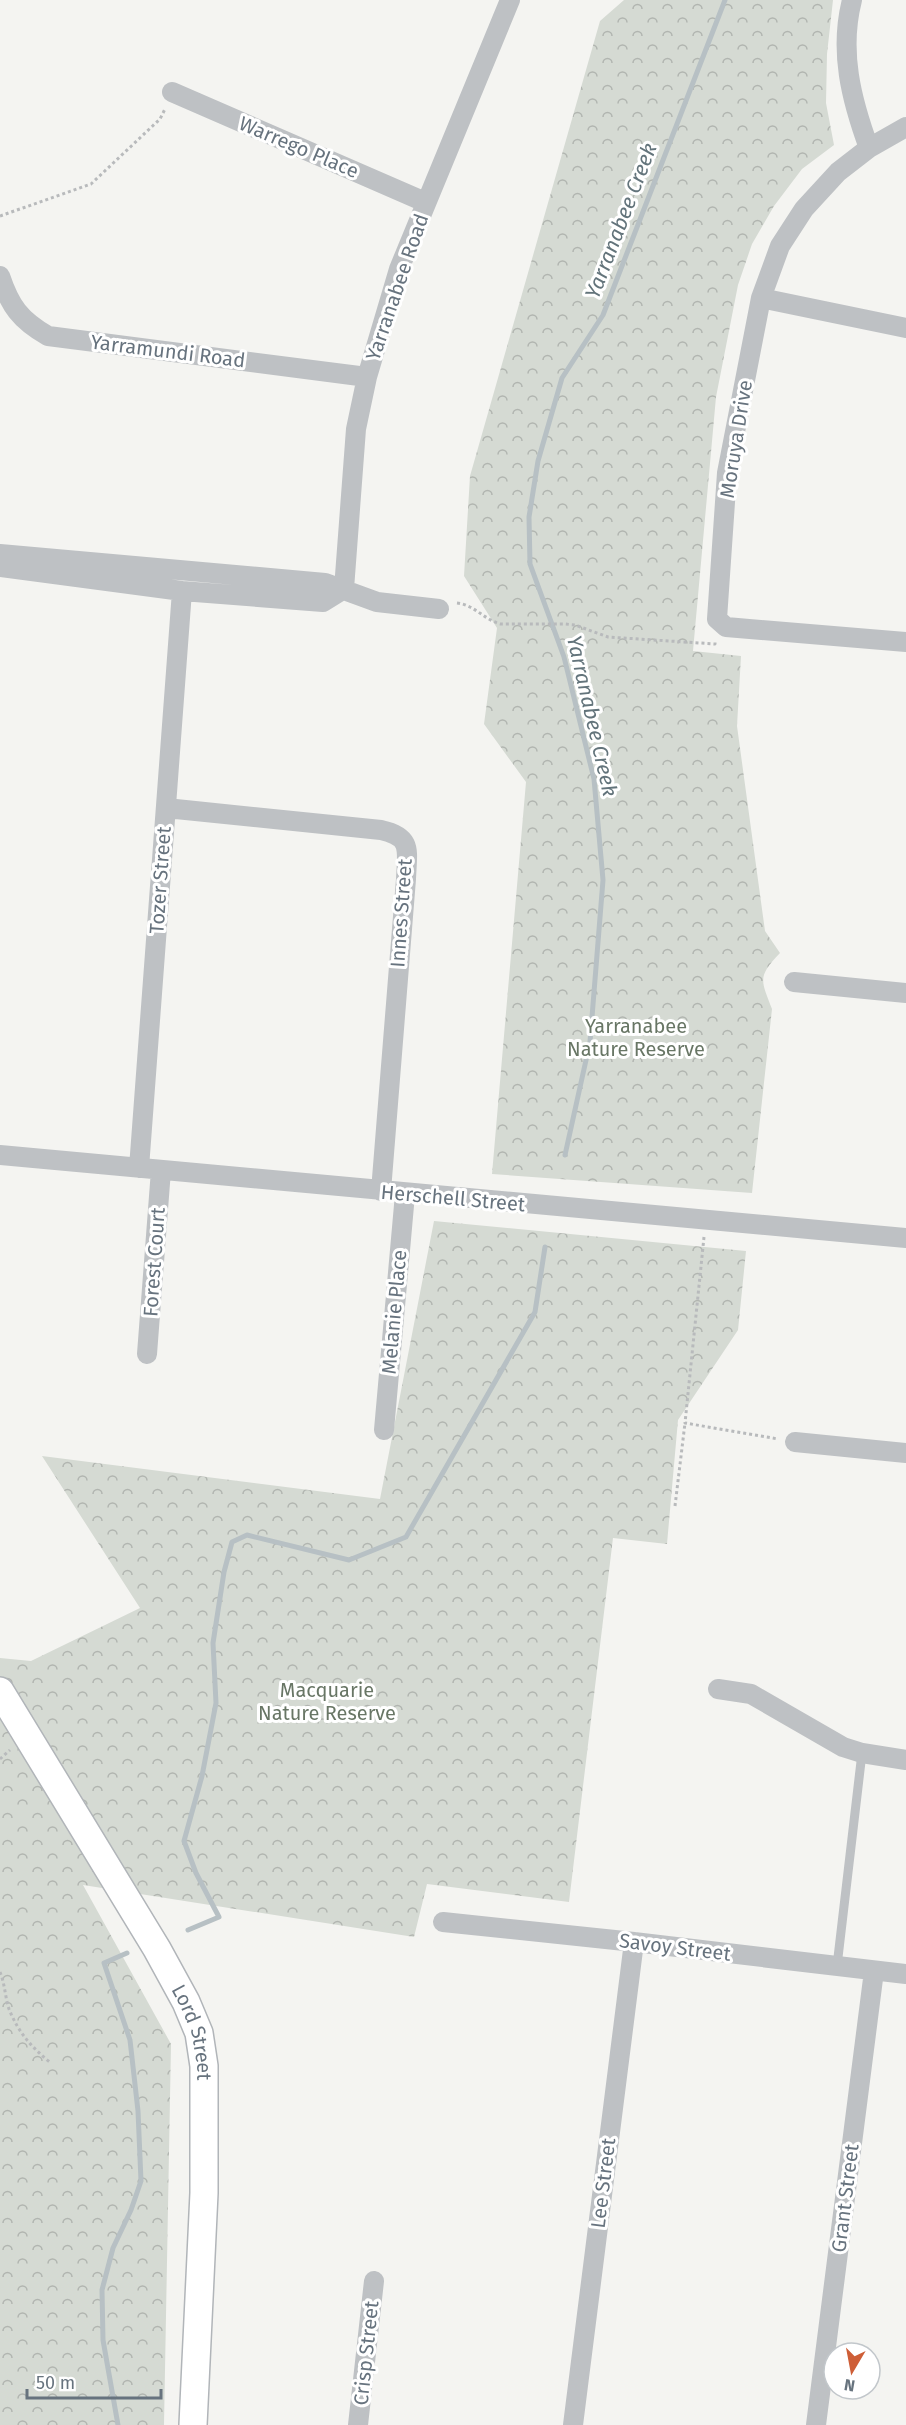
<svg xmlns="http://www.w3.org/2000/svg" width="906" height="2425" font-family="'Fira Sans',sans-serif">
<defs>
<pattern id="forest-crowns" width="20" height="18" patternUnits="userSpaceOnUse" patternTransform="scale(1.5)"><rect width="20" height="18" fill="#d5dad3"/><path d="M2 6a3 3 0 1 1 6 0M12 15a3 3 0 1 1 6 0" fill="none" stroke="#b1b5b0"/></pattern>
</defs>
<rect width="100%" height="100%" fill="#f4f4f1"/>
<path fill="url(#forest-crowns)" d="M624,0h209l-6,54 -1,49 8,42 -32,24 -28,37 -22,38 -14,41 -22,112 -23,254 48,5 -4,70 28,205 15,22c-23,24 -19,27 -8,56l-20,184 -260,-19 34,-392 -42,-58 13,-96 -33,-52 6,-100 130,-455z
M434,1221l312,30 -8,79 -60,90 -11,124 -54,-6 -44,364 -142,-18 -13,53 -331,-52 88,159 -7,381h-164v-767l31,3 109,-53 -98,-152 338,43z"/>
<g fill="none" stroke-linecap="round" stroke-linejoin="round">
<path stroke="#b7c0c4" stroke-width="5" d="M565,1155l25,-113 13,-162 -9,-101 -30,-122 -34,-93 -1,-47 9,-56 24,-83 41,-63 122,-315
M188,1930l31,-13 -23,-44 -12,-32 18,-65 14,-73 -3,-60 11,-71 8,-30 15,-7 102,25 57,-23 129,-225 10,-65
M118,2425l-15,-85 -1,-50 11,-42 18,-38 10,-29 -3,-70 -8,-71 -26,-77 23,-10"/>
<g stroke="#b1b5b9" stroke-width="30">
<g id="secondary">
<path id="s1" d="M0,1691l157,258 29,53 13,31 5,33v127l-11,232"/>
</g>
</g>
<path stroke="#b8babc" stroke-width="3" stroke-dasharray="3 3" stroke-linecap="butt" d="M0,216l91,-32 69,-65 5,-10
M457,603c18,2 27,17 44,21h64l10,1 33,12 107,7v-3
M704,1237l-19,186 93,16
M675,1506l10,-83
M0,1759l10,-9
M0,1972c5,12 5,25 9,37 9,23 23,39 42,54"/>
<path stroke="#bec1c4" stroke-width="9" d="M837,1966l25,-213"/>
<path stroke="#bec1c4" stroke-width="20" d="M852,0c-13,51 -1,99 17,148
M172,92l253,110
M906,127l-37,21 -31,24 -34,37 -24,37 -19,52 -34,175 -10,146 9,8 180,15
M0,276c10,30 20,44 48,60l319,41
M761,298l145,30
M0,554l325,29 52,19 62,7
M0,567l182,24 141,11 21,-13
M344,589l12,-160 11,-52 32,-108 111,-269
M166,808l215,22c32,7 26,21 25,49l-25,312
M794,982l112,11
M0,1155l906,83
M139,1168l43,-577
M147,1354l14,-184
M384,1430l21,-236
M795,1442l111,11
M718,1689l33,5 92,53 19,6 44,7
M443,1922l191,20 272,32
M358,2425l16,-144
M573,2425l61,-483
M816,2425l58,-454"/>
<use href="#secondary" stroke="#fff" stroke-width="27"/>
</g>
<g text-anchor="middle" stroke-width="6" stroke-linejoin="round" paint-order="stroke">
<g font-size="20" fill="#67737e" stroke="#fff">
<text transform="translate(299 147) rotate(23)" y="7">Warrego Place</text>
<text transform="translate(397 287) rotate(-71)" y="7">Yarranabee Road</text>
<text transform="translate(168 351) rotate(7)" y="7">Yarramundi Road</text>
<text transform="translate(736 439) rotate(-81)" y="7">Moruya Drive</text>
<text transform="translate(160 880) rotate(-86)" y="7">Tozer Street</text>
<text transform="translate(401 913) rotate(-86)" y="7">Innes Street</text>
<text transform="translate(453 1198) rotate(5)" y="7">Herschell Street</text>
<text transform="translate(154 1262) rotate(-86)" y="7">Forest Court</text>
<text transform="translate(394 1312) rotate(-85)" y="7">Melanie Place</text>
<text transform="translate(675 1947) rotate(7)" y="7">Savoy Street</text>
<text dy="7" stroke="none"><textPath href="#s1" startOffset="394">Lord Street</textPath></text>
<text transform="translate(603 2183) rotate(-83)" y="7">Lee Street</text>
<text transform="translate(845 2198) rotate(-83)" y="7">Grant Street</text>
<text transform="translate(366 2353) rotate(-84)" y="7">Crisp Street</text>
</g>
<g font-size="20" fill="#687665" stroke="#fff">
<text x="636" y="1033">Yarranabee<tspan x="636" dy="23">Nature Reserve</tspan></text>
<text x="327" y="1697">Macquarie<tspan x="327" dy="23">Nature Reserve</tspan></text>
</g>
<g font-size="21" font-style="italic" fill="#63747b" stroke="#fff">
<text transform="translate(621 221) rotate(-69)" y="7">Yarranabee Creek</text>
<text transform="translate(592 716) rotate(77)" y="7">Yarranabee Creek</text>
</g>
</g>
<g transform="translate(852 2371) rotate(190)"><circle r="28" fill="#ffffff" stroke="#c2c7cb" stroke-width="1.5"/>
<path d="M0-4.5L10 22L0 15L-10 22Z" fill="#ce5e37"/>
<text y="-9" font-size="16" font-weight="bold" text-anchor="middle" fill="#67737e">N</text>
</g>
<path d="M27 2389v9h134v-9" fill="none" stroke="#67737e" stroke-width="3"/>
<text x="36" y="2389" font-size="18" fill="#67737e" stroke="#ffffff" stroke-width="4.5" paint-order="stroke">50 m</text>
</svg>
